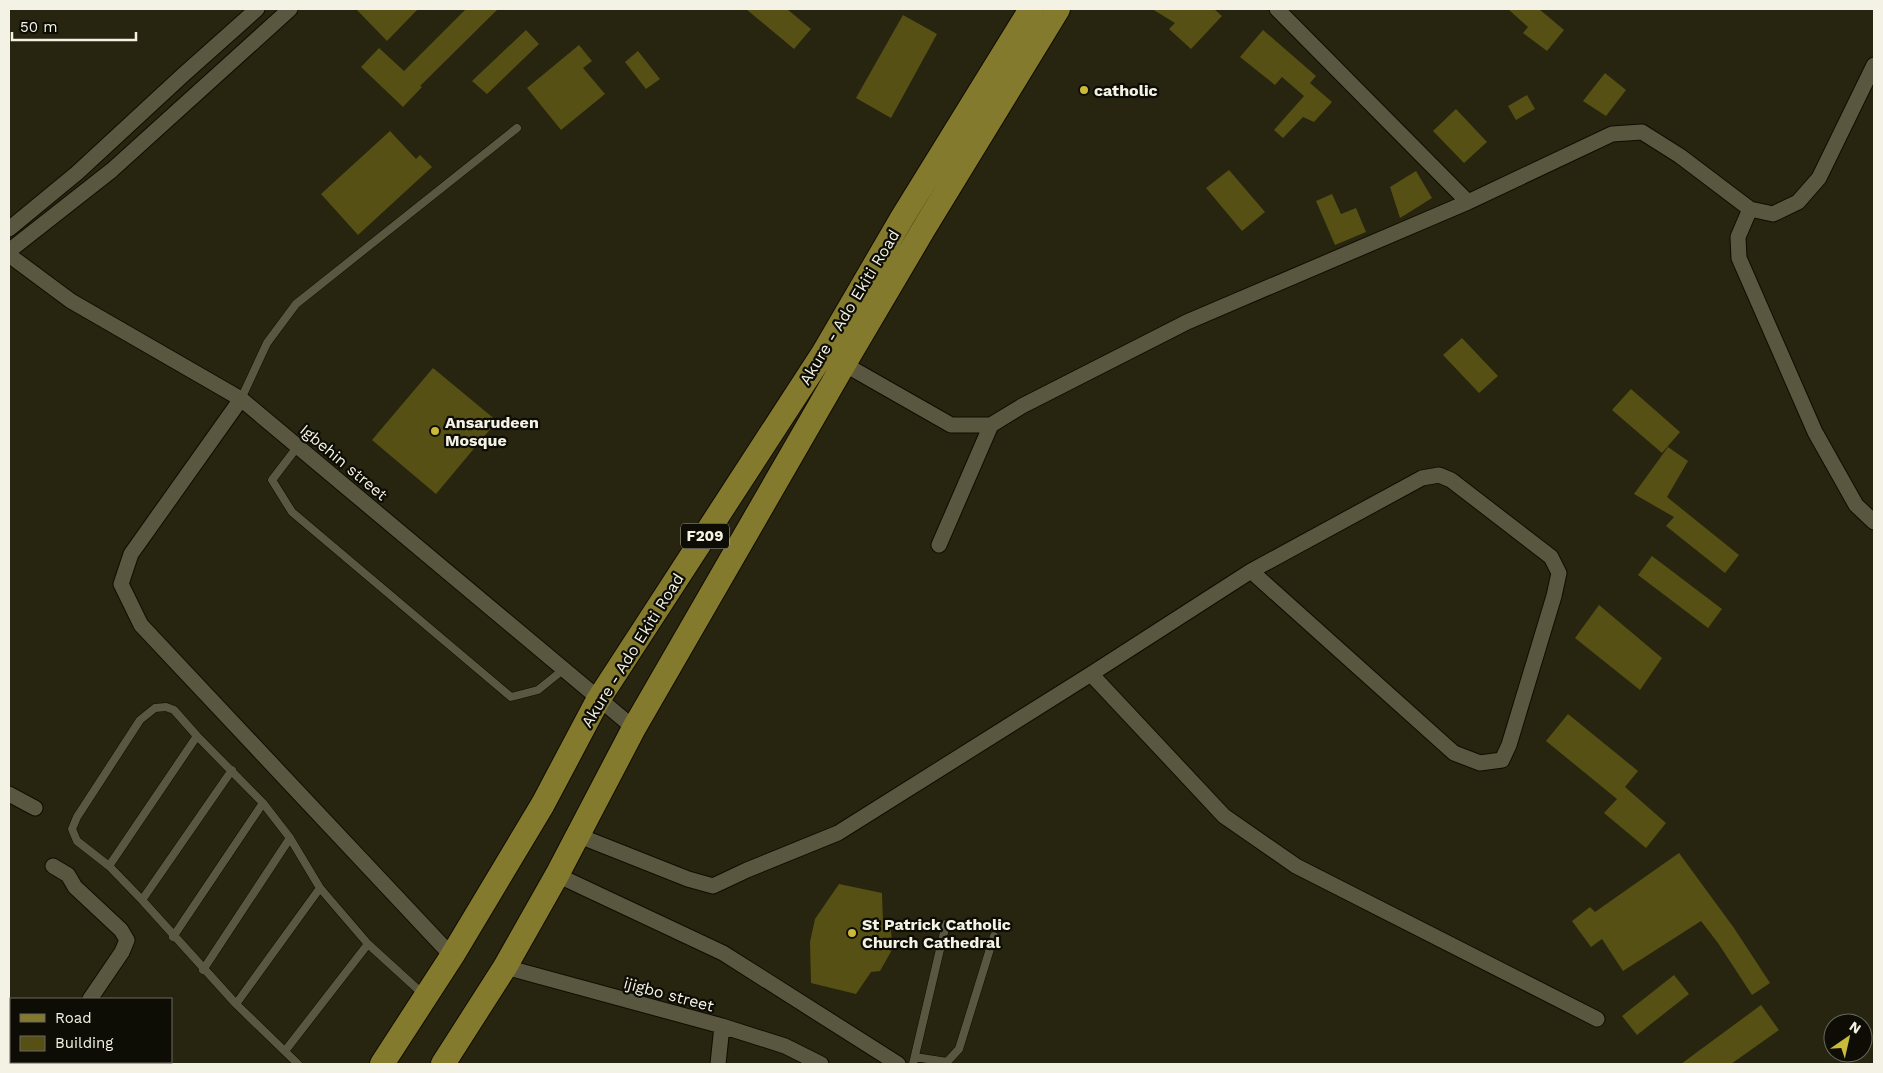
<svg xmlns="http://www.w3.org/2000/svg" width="1883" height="1073" font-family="'Work Sans',sans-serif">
<rect width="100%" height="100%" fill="#27240f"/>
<path fill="#575015" d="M356,9h62l-31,32z
M466,9h32l-78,77 2,1 -19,20 -42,-40 18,-19 25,23z
M746,9h41l24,20 -17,20z
M1152,9h62l8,7 -31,33 -22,-20 6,-6z
M1508,9h31l25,21 -17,21 -24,-18 5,-6z
M903,15l34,19 -46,84 -35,-20z
M526,30l13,14 -52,50 -15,-13z
M1263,30l53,46 -6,7 22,19 -18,20 -11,-5 -20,21 -9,-8 30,-34 -22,-19 -7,8 -35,-28z
M579,45l13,16 -9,7 22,26 -44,36 -34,-42z
M638,51l22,28 -14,10 -21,-27z
M1605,73l21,17 -20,26 -23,-15z
M1527,95l8,14 -19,11 -8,-14z
M1456,109l31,33 -23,21 -31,-32z
M390,131l26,28 4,-4 12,12 -74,68 -37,-41z
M1229,170l36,42 -23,19 -36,-43z
M1416,171l16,27 -32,20 -10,-31z
M1332,194l9,20 15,-6 10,24 -31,13 -19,-44z
M1462,338l36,38 -19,17 -36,-38z
M433,368l64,53 -61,73 -64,-54z
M1631,389l49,43 -18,21 -50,-43z
M1668,447l20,14 -21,36 72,58 -14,18 -59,-47 8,-9 -40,-23z
M1652,556l70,53 -14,19 -70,-53z
M1599,605l63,53 -22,32 -65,-52z
M1568,714l70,57 -13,16 41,36 -20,25 -42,-35 13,-14 -71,-58z
M1679,853l55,75 36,55 -18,12 -34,-52 -17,-22 -78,50 -21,-32 -11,8 -19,-26 18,-14 5,5z
M839,884l43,9 1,30 7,1 3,24 -13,23 -9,1 -15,22 -45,-11 -1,-41 5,-23z
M1674,975l15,19 -52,41 -15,-19z
M1761,1005l18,25 -48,34h-50z"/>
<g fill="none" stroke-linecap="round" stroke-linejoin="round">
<g stroke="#100d00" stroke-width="9">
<path id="lane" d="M241,399l26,-56 29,-39 221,-176
M298,446l-26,34 20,32 219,185 27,-7 26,-21
M109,866l88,-130
M142,900l90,-130
M173,937l90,-134
M203,970l87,-132
M236,1004l84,-116
M285,1051l83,-107
M915,1057l32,5 12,-13 35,-113
M298,1064l-62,-60 -94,-104 -33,-34 -32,-25 -5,-12 5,-12 63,-97 15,-12 11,-1 8,3 23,26 66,67 27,35 30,50 48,56 56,51
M913,1064l33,-140"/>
</g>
<g stroke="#100d00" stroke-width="17">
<path id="street" d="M1277,9l191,193 144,-68 30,-2 38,24 70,53 23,5 25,-12 21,-24 55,-113
M1750,209l-12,28 1,21 76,174 41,73 18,17
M9,229l68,-56 106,-98 74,-66
M9,251l103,-81 178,-161
M9,255l62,46 170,98 393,329
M844,364l107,61h40l31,-19 165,-84 281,-120
M241,399l-110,155 -10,30 20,41 311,331
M939,545l52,-120
M1091,674l133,142 72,50 301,153
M9,794l26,14
M577,835l111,44 25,7 34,-16 91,-37 253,-159 160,-103 171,-93 17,-3 12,5 100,77 8,16 -5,23 -45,149 -7,15 -22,3 -26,-10 -203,-182
M53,866l15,9 7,12 46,43 6,10 -5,12 -32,47
M557,875l166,78 175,111
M505,967l217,59 63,20 36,18
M48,1064l2,-2
M718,1064l4,-38"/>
</g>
<g stroke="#100d00" stroke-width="26">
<path id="primary" d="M382,1064l70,-108 91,-152 55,-104 226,-348 78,-134 129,-209
M443,1064l62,-97 52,-92 77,-147 210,-364 79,-134 135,-221"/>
</g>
<use href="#lane" stroke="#5a5740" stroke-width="8"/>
<use href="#street" stroke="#5a5740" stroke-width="15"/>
<use href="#primary" stroke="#847a2d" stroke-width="24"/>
</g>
<g fill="#caba3a" stroke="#0e0d05" stroke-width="2">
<circle cx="1084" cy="90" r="5"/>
<circle cx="435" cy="431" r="5"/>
<circle cx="852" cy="933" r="5"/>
</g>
<g text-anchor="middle" stroke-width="4.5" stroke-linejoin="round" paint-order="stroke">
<rect fill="#0e0d05" stroke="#aeada1" stroke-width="1" x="681" y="523.5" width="48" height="25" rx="4"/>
<g font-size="15" font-weight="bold" fill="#f3f2e4">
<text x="705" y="541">F209</text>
</g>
<g font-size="16" font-weight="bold" fill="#f3f2e4" stroke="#0e0d05" text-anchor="start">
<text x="1094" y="96">catholic</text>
<text x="445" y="428">Ansarudeen<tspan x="445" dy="18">Mosque</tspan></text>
<text x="862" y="930">St Patrick Catholic<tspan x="862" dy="18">Church Cathedral</tspan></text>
</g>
<g font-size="16" fill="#f3f2e4" stroke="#0e0d05">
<text transform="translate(849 307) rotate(-59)" y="6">Akure - Ado Ekiti Road</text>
<text transform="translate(344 462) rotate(40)" y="6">Igbehin street</text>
<text transform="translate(632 650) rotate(-58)" y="6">Akure - Ado Ekiti Road</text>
<text transform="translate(669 994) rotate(15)" y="6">ijigbo street</text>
</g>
</g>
<rect width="1883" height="1073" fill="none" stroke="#f3f2e4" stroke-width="20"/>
<rect x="10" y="998" width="162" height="65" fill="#0e0d05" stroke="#6a695e"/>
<rect x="20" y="1014" width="25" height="8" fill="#847a2d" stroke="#6a695e"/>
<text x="55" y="1023" font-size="15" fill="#f3f2e4">Road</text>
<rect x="20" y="1036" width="25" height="15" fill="#575015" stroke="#6a695e"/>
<text x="55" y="1048" font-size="15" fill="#f3f2e4">Building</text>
<g transform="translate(1848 1038) rotate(34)"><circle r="24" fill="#0e0d05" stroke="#6a695e"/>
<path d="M0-4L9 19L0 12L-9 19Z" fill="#caba3a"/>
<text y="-8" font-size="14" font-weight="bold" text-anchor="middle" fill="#f3f2e4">N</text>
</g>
<path d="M12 32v8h124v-8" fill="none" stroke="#f3f2e4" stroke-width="2.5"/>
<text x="20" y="32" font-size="15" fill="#f3f2e4" stroke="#0e0d05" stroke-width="4" paint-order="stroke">50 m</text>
</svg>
